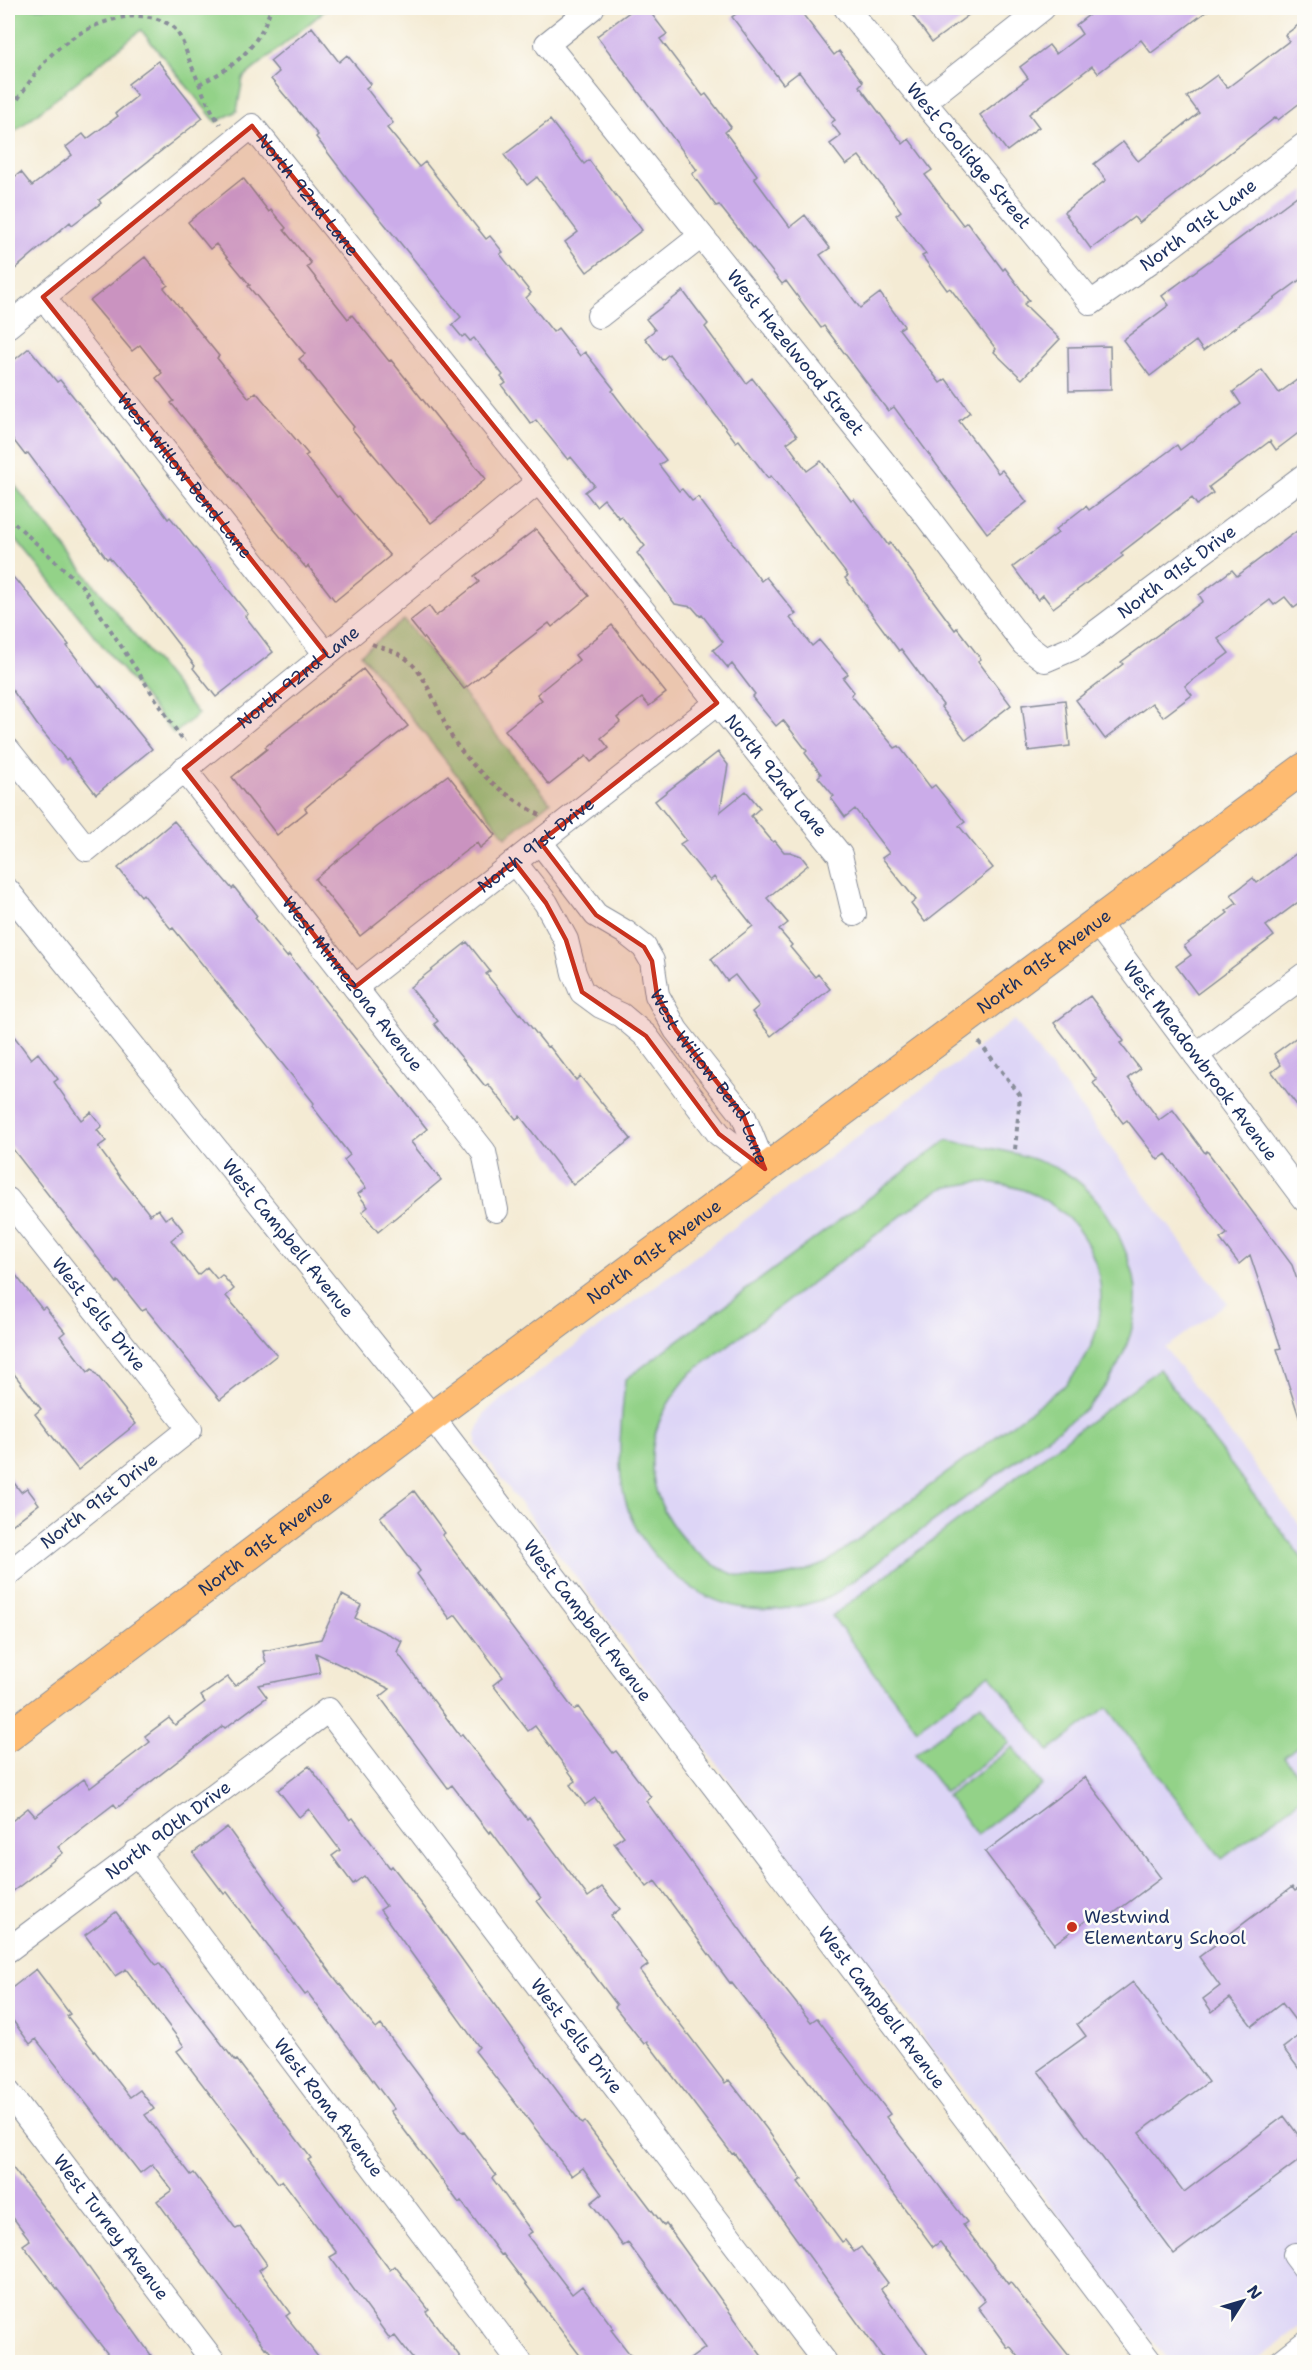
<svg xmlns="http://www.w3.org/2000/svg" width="1312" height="2370" font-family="'Shantell Sans',sans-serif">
<rect width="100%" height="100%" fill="#fdfcf7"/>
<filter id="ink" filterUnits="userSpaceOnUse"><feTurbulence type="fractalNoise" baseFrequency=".0167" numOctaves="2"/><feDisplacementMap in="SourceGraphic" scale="12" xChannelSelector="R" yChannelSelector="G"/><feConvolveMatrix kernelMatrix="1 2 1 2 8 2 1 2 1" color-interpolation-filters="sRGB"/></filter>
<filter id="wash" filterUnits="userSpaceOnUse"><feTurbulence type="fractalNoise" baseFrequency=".008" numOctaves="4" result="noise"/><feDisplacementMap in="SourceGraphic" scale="24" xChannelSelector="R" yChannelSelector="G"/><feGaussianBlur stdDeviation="1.35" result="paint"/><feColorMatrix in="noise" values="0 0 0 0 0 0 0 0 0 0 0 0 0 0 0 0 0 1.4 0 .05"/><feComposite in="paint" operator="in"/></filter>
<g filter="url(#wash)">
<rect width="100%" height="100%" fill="#f4ebd4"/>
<path fill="#ddd5f6" d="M1015,1020l212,283 -62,45 139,183v793l-51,38h-84l-693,-917v-11l9,-22z"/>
<path fill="#93d288" stroke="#578073" stroke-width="1.5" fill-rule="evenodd" d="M8,8h320l-85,70 -6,33 -21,11 -75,-92 -133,107z
M8,477l190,237 -24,20 -166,-205z
M404,620l146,182 -44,35 -145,-183z
M947,1140c42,8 85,13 122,35 21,13 39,37 49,59 6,14 13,28 16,43 10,46 -17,101 -48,132l-254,187c-29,11 -62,18 -94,11 -52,-11 -100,-57 -113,-108 -10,-38 -3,-80 0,-119zM978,1182c111,2 163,120 87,203l-239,178c-28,12 -62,22 -93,11 -52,-20 -91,-78 -79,-134 5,-26 20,-47 37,-67l237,-177 15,-8z
M1159,1369l145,192v180l-20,16 20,26v13l-82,63 -115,-152 -58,44 -59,-77 -73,55 -85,-113z
M981,1704l29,39 -65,49 -30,-38z
M1013,1747l29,38 -65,50 -30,-39z"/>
<g id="blocks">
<path fill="#cbace9" d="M635,8h12l20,26 -7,5 43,57 3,-2 25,33 -6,5 32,43 -3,3 36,49 15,-12 25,33 -10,7 40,53 20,-15 24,33 -5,3 41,54 6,-4 24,33 -11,9 39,52 4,-3 25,32 -40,31 -93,-126 -6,4 -64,-85 -3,2 -35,-47 -4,3 -63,-79 -3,1 -24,-32 5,-4 -100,-134z
M744,8h54l36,47 5,-4 24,31 -4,4 44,58 6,-5 23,31 -7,5 38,50 4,-3 36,48 2,-2 24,32 -5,4 36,35 -38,40 -28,-27 2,-3 -46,-61 -3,2 -25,-34 4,-2 -30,-39 5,-4 -42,-55 -13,9 -16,-21 11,-8 -10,-13 4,-3 -36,-48 -16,12 -51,-67z
M907,8h71l-46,34z
M1098,8h113l-60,45 -10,-13 -43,33 -6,-7 -63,48 10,13 -32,24 -27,-36 48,-37 -8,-11 29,-22 7,9 26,-20 -6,-9z
M1305,20v79l-27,21 -2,-3 -137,106 -5,-6 -43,32 -27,-37 42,-32 -12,-16 29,-22 15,19 61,-48 -12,-16 30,-22 10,13 62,-47 -4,-6z
M312,27l27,35 8,-7 24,29 -5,4 27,35 -6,5 32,39 6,-5 61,77 4,-3 13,16 -3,2 31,39 -5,5 27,34 5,-4 22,28 5,-4 29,37 -2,2 22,29 32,40 -7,5 20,26 3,-2 10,12 6,-4 63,84 5,-4 30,37 -6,4 22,28 7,-6 29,34 -5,4 11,14 -3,3 44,53 4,-2 32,42 4,-3 30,37 -6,4 34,42 -68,54 -14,-18 5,-4 -34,-42 7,-5 -34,-44 -10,8 -14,-19 3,-2 -16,-19 3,-3 -16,-21 2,-2 -24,-31 -7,6 -24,-29 3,-3 -23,-30 -4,4 -15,-18 10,-8 -21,-27 -2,1 -8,-9 -17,-3 -38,-51 8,-7 -24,-30 -2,2 -15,-19 -8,7 -11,-14 9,-7 -23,-28 -3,3 -32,-40 -5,4 -29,-38 4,-3 -5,-6 2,-2 -29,-37 -4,3 -5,-6 -3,2 -10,-12 9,-8 -110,-134 -35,-46 2,-2 -47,-56 8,-7 -9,-11z
M158,61l45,57 -104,82 2,3 -29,22 -2,-3 -62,53v-93l13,-10 11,14 40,-31 -6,-8 17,-13 4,5 31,-23 -2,-3 21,-17 -9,-12z
M550,120l34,44 5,-4 53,70 -55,42 -22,-30 13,-10 -41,-55 -10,8 -23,-30z
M243,178l26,34 2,-2 15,18 -2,2 27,33 -4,4 41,52 4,-4 37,46 2,-1 95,119 -55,44 -79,-94 2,-2 -55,-68 6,-5 -57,-68 2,-1 -34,-41 -6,5 -22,-27z
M1305,190v86l-102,75 -7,-10 -46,35 -27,-36 46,-35 -7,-9z
M145,257l23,28 -4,3 55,68 -2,2 32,40 7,-6 52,62 -3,2 32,41 2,-1 51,60 -55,45 -27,-35 -2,2 -135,-165 3,-2 -18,-23 6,-5 -22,-28 -8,6 -42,-50z
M683,291l25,33 -3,3 41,56 6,-5 45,58 -10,7 20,28 14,-10 30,40 3,-2 34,46 2,-2 65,87 2,-2 24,31 -3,2 33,44 -45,35 -25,-33 2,-2 -42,-56 -2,2 -54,-73 3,-2 -77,-100 -3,2 -29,-38 -3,2 -67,-88 -7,6 -17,-22 10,-8 -9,-11z
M1110,346l1,44 -42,1 -1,-44z
M29,348l28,34 3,-2 55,68 53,71 2,-2 78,97 -3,2 28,36 -57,45 -23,-29 2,-2 -58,-75 -28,-34 -2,2 -79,-106 -3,2 -17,-22v-68z
M1262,370l17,23 26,-19v54l-29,22 -6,-9 -61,46 4,6 -16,12 -5,-7 -71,55 2,3 -70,52 -10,-13 -5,5 -25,-33 45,-34 -3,-3 31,-24 3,4 88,-65 3,5 61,-46 -8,-12z
M1305,525v75l-11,8 -9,-11 -11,8 -4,-5 -52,39 11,14 -44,33 7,9 -29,22 -11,-14 -47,36 -29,-39 47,-36 -2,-2 82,-61 -4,-6 33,-25 5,6z
M536,529l53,67 -37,31 -3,-4 -85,66 -54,-68 19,-15 7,10 43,-34 -5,-6z
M8,571l10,12 1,-1 50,63 -2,1 32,41 2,-1 51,63 -56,45 -28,-36 -2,2 -28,-34 -30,-42z
M612,625l54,68 -17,13 -7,-8 -25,20 3,4 -19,16 8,10 -18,14 -5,-6 -37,29 -44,-55 37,-30 -5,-6 42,-34 -4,-5z
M363,669l45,57 -70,54 -33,28 2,3 -30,24 -45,-58 35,-28 -2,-2z
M1065,700l5,46 -42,5 -6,-46z
M718,752l10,13 -8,47 26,-21 14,17 -9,8 22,26 2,-1 9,11h6l11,4 7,9 -41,33 21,25 -9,7 13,15 -2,2 25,30 3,-3 12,15 -59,47 -19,-24 7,-6 -24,-31 -8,6 -16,-22 42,-33 -39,-49 -4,4 -30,-37 6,-4 -31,-39z
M448,775l48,60 -16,13 -3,-5 -14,10 -75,59 1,1 -29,23 -45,-57 62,-52z
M174,821l58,68 2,-2 23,29 -2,2 32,39 2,-2 138,174 -16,13 30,38 -63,52 -16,-20 6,-5 -10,-13 8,-6 -22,-28 6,-5 -38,-49 2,-3 -141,-175 -2,1 -28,-35 -2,2 -23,-28z
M1305,847v50l-39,29 8,10 -77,58 -21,-28 15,-11 -7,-9 44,-33 -2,-2 11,-8 -6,-8 22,-17 4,5z
M467,942l23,29 -4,3 33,40 1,-1 27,34 2,-1 27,34 4,-4 51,63 -58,46 -53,-69 -4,3 -28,-35 -3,2 -51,-62 4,-3 -28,-34z
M1090,996l34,45 -4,2 20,26 -12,9 31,42 14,-10 32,43 2,-2 85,114 13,38v120h-4l-24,-74 4,-1 -31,-93 -11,9 -19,-25 7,-5 -61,-80 -8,6 -31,-40 -4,3 -30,-40 4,-3 -43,-57z
M8,1028l23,31 7,-6 20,26 -4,3 27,38 10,-8 11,14 -5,4 9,11 -8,6 22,30 30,38 8,-6 7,10 6,-4 12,15 -12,10 27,35 9,-8 10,12 5,-4 12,14 -8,7 51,59 -57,45 -74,-91 -4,2 -24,-30 -1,2 -109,-140z
M1297,1037l8,10v69l-33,-44 9,-7 -7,-11z
M8,1265l34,44 3,-2 20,25 -5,4 28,36 4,-3 44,55 -58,46 -43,-56 6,-5 -33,-43z
M8,1475l13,17 6,-4 12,16 -31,24z
M414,1491l31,42 -3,2 132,175 4,-3 35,46 3,-2 35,46 -5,4 123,168 42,53 6,-4 73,96 -4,3 81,105 -4,3 45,59 2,-2 64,80h-51l-13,-16 -2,2 -30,-41 7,-6 -45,-59 -7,5 -78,-106 -124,-159 -1,1 -75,-102 -8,6 -33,-44 10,-7 -29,-38 -10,7 -15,-20 6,-4 -41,-55 -7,5 -35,-46 10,-8 -47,-62 -6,4 -33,-45 3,-3 -40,-54z
M342,1595l19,10 -6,13 47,23 -5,11 63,84 2,-2 65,85 2,-2 59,80 14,-10 18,22 -9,7 37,49 -8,6 85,112 4,-3 37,48 36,51 -4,3 44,60 3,-2 9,12 7,-5 27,36 -7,6 52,73h-47l-152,-209 -2,1 -85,-112 -3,2 -29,-37 2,-2 -80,-104 4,-3 -50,-67 -2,2 -37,-48 -4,3 -68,-91 10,-8 -74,-36 4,20 -62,12 9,12 -42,31 -2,-2 -106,82 -3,-4 -56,43 5,6 -55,42v-71l20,-16 7,8 49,-37 6,9 60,-46 -5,-6 24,-18 6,7 30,-23 -4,-6 27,-19 7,9 31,-23 -3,-12 58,-12z
M309,1766l41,54 3,-2 37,50 2,-2 39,50 106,148 45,60 3,-2 79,104 2,-2 100,138h-80l19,-14 -77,-105 -5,3 -32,-43 11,-9 -19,-26 -11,8 -97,-125 4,-4 -99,-137 6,-4 -22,-30 -11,8 -21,-28 8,-6 -31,-41 -10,8 -21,-27z
M1085,1777l76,101 -59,44 -6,-9 -42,31 -69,-92z
M227,1827l58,80 -2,2 55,73 38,47 5,-4 81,108 2,-1 32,43 -4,3 40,54 -5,3 45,59 10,-8 32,43 -3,1 25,32h-51l-82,-108 -2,1 -40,-54 -2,2 -69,-92 4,-2 -86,-116 -3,2 -78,-103 -3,2 -31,-41z
M1305,1885v192l-22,-29 21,-16 -22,-29 -30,23 -22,-28 -18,14 -9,-13 17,-13 -21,-29 93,-70 3,4z
M116,1912l40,53 3,-2 76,98 2,-1 74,98 -3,2 38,52 44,58 5,-4 34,44 -3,2 38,50h-49l-20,-26 -5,3 -60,-82 7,-4 -55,-73 -4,3 -101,-132 7,-5 -58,-77 -11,7 -30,-41z
M36,1969l34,45 -3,2 63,81 10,-7 14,19 -9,6 46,60 3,-2 42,56 4,-2 27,37 -8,6 31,43 -4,3 36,46h-44l-12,-15 -1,1 -108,-147 15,-11 -20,-26 -12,9 -104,-134 -6,5 -22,-30v-23z
M1133,1982l75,100 -69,51 45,59 100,-76 21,28v12l-131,98 -136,-183 48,-35 -9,-12z
M8,2162l67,86 76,107 -11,7h-26l-91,-117 7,-5 -22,-29z"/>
</g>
</g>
<g filter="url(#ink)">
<use href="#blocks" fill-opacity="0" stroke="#888d99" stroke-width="1.5"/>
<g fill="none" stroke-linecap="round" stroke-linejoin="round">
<g stroke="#888d99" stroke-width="26">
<g id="minor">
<path id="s1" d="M592,8l-45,36 371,461 106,139 21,16 33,-14 226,-170"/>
<path id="s2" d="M846,8l245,295 71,-50 142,-108"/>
<path d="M924,102l119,-94"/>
<path id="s3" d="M43,297l283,357"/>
<path d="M599,316l102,-80"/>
<path id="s4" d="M8,326l244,-200 588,729 14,59"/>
<path id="s5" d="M8,750l79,99 451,-367"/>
<path id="s6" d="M184,769l300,383 12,58"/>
<path id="s7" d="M540,842l56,73 29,17 19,15 8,14 5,34 19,35 67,85 22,54"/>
<path d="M514,862l32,41 20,37 8,33 8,19 19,14 20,9 25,21 73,98 44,34"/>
<path id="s8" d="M8,891l424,526 295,386 423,559"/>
<path id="s9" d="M1097,923l207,276"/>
<path id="s10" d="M355,987l362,-284"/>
<path d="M1196,1055l108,-80"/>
<path id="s11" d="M8,1200l182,229 -182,145"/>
<path id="s12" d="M136,1852l384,510"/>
<path id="s13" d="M8,1950l320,-240 497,652"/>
<path id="s14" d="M8,2092l206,270"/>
<path d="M1295,2255l9,12"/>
<path d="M1281,2362l23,-18"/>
</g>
</g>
<g stroke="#888d99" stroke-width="32">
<g id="major">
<path id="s15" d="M8,1737l424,-320 872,-649"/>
</g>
</g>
<path stroke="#888d99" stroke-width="4" stroke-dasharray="4.5 4.5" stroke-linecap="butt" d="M199,84c38,-18 59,-37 72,-76
M8,114c14,-21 28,-44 46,-62 29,-27 89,-52 121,-23 7,9 11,22 15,33 9,21 17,43 30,62
M8,517l74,69 101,155 2,-1
M372,644c10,4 21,6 30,12 27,16 37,64 55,89 21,30 51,52 83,70
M979,1042l41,53 -5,55"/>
<use href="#minor" stroke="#fff" stroke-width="24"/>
<use href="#major" stroke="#febb71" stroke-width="30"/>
</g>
</g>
<path fill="#c8321e" fill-opacity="0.2" stroke="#c8321e" stroke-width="4.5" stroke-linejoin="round" d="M252,126l465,577 -177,139 56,73 48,32 8,14 5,34 19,35 67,85 22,54 -46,-35 -73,-98 -64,-44 -16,-52 -20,-37 -32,-41 -159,125 -171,-218 142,-115 -283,-357z"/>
<circle fill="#c8321e" stroke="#fdfcf7" stroke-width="2" cx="1072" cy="1927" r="6"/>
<g text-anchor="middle" stroke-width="5" stroke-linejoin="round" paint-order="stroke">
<g font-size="18" fill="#1b2f5e" stroke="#fdfcf7">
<text dy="6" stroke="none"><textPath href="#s2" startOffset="192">West Coolidge Street</textPath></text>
<text dy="6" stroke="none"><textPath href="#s4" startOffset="404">North 92nd Lane</textPath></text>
<text dy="6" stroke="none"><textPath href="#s2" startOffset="516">North 91st Lane</textPath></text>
<text dy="6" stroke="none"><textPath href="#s1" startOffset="454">West Hazelwood Street</textPath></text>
<text dy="6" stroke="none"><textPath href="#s3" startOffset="228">West Willow Bend Lane</textPath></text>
<text dy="6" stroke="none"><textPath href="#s1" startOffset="1010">North 91st Drive</textPath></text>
<text dy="6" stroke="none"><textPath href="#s5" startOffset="399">North 92nd Lane</textPath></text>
<text dy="6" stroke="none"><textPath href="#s4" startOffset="1150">North 92nd Lane</textPath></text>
<text dy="6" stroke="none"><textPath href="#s10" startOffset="230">North 91st Drive</textPath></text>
<text dy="6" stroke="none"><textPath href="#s15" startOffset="1294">North 91st Avenue</textPath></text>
<text dy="6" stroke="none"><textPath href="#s6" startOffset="273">West Minnezona Avenue</textPath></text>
<text dy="6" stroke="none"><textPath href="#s9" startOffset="172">West Meadowbrook Avenue</textPath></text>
<text dy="6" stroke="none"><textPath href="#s7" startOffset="298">West Willow Bend Lane</textPath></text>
<text dy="6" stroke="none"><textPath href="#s8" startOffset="446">West Campbell Avenue</textPath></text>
<text dy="6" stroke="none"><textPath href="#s15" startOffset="808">North 91st Avenue</textPath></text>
<text dy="6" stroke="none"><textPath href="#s11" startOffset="146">West Sells Drive</textPath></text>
<text transform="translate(99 1501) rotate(-38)" y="6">North 91st Drive</text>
<text dy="6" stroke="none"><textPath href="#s15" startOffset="322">North 91st Avenue</textPath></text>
<text dy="6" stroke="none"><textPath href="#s8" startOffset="932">West Campbell Avenue</textPath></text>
<text dy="6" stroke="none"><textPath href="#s13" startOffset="200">North 90th Drive</textPath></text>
<text dy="6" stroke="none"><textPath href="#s8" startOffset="1418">West Campbell Avenue</textPath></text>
<text dy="6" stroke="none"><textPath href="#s13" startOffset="810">West Sells Drive</textPath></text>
<text dy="6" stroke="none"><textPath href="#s12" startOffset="320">West Roma Avenue</textPath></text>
<text dy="6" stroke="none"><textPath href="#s14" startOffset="170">West Turney Avenue</textPath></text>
</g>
<g font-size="18" fill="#1b2f5e" stroke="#fdfcf7" text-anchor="start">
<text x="1084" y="1923">Westwind<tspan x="1084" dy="21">Elementary School</tspan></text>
</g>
</g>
<rect width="1312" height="2370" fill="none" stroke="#fdfcf7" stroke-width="30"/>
<g transform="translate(1243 2301) rotate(53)" stroke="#fdfcf7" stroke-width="4.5" paint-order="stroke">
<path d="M0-4.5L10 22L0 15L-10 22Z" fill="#1b2f5e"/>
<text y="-9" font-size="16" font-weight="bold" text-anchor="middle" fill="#1b2f5e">N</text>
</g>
</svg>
